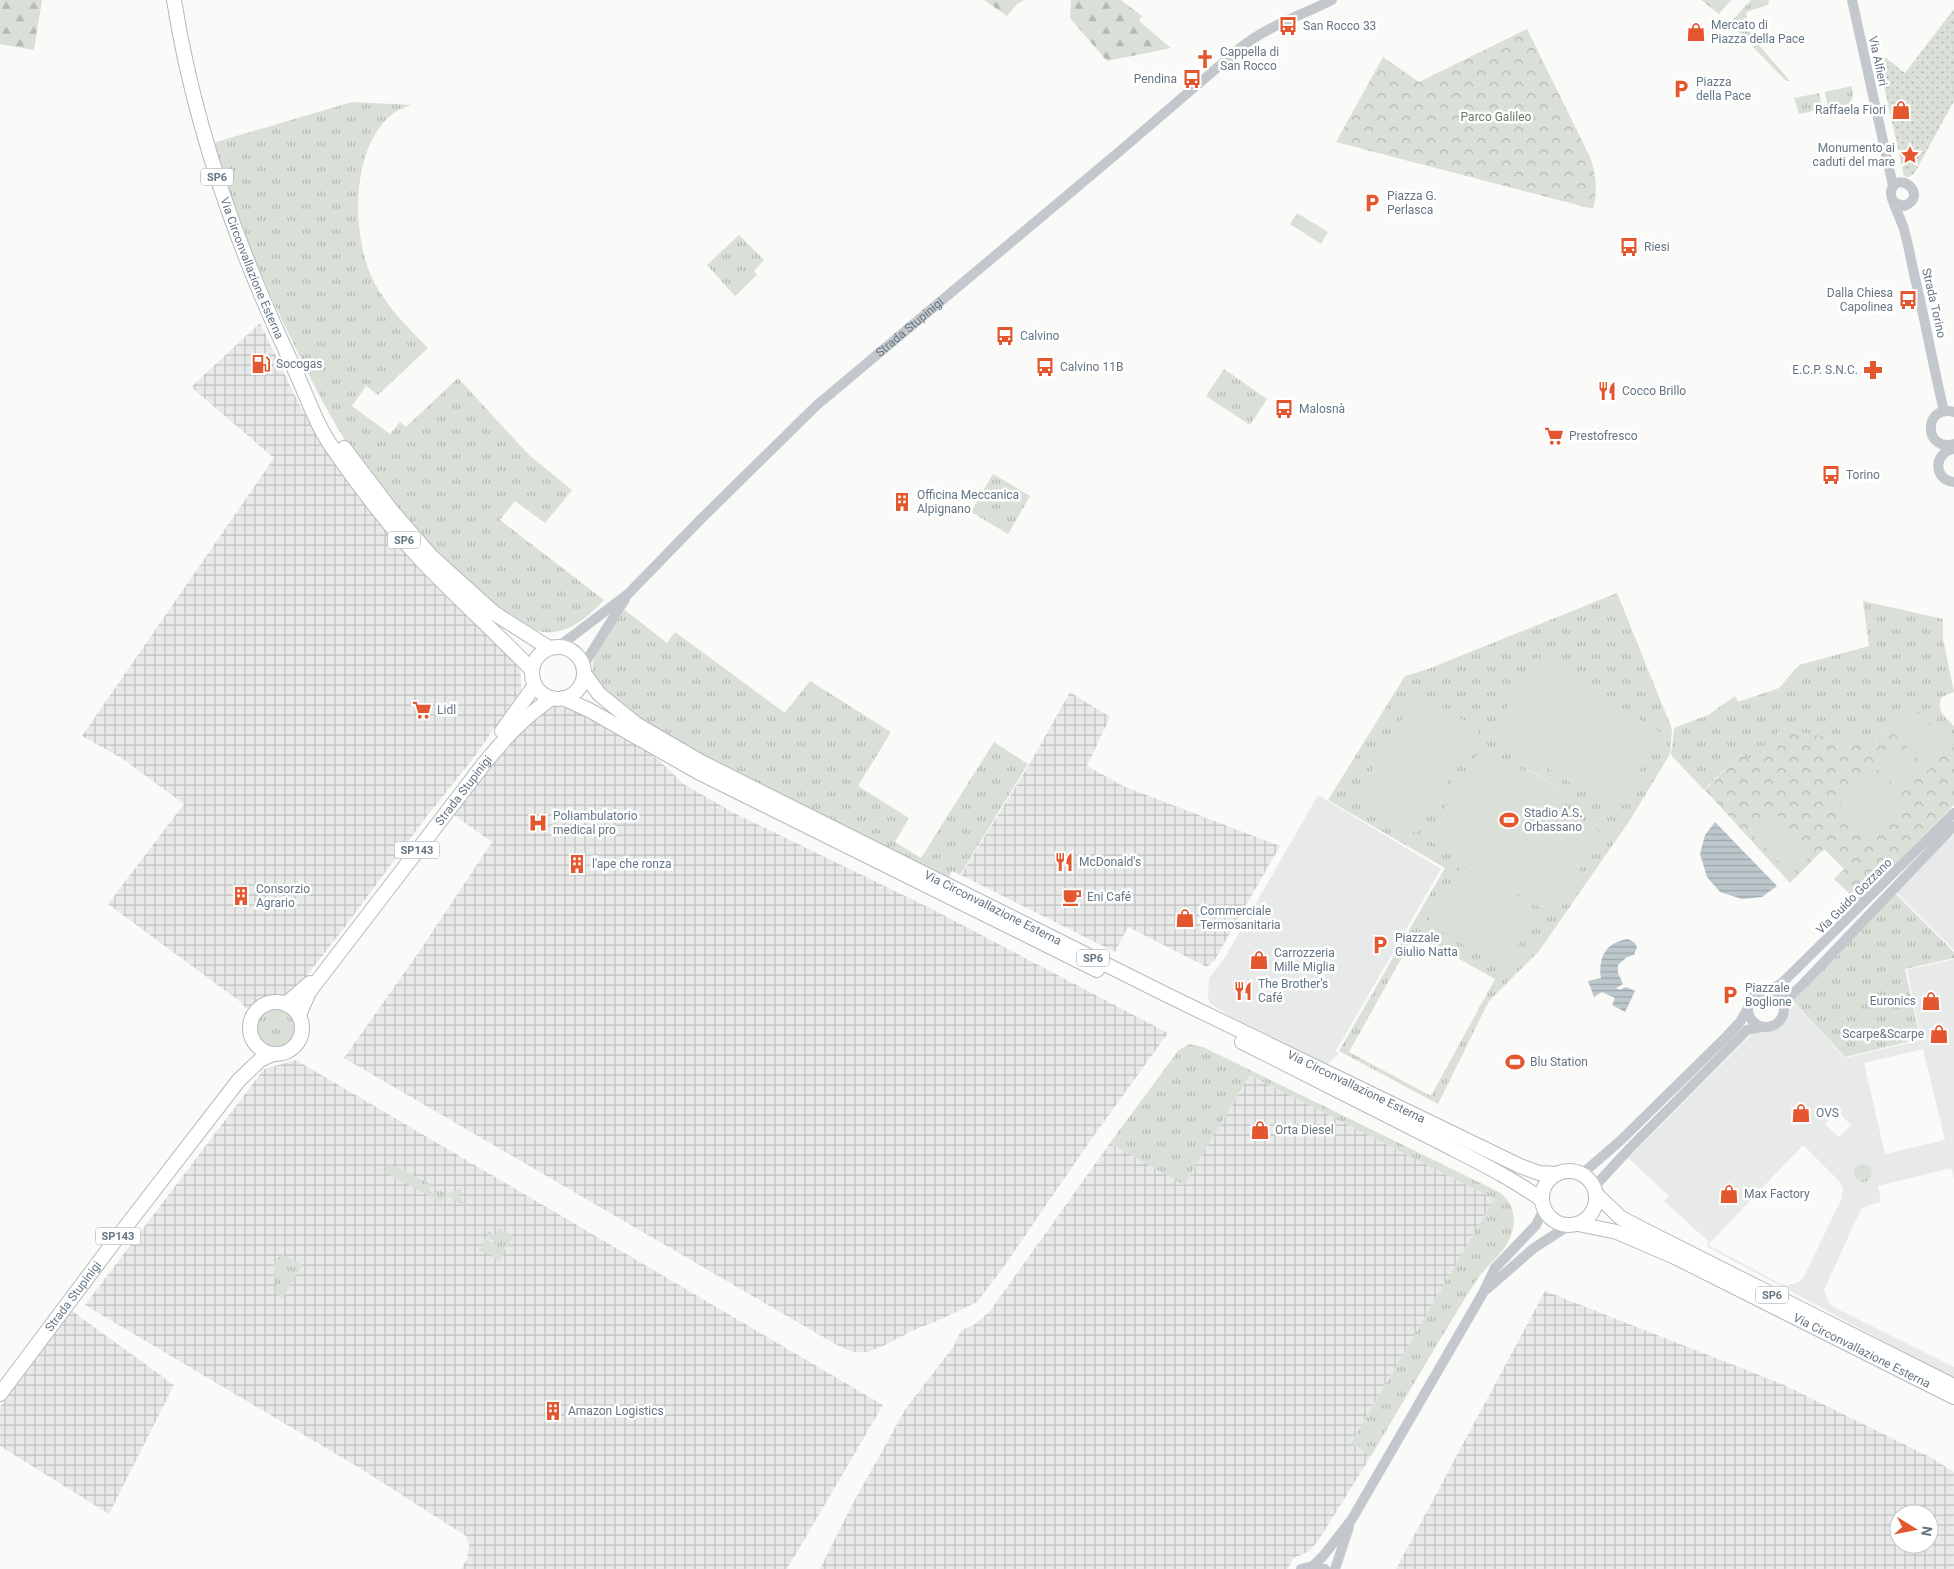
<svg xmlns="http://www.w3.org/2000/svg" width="1954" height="1569" font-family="Roboto,sans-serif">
<defs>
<pattern id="industrial-grid" width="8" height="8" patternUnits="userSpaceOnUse" patternTransform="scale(1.25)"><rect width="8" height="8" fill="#e8e9e9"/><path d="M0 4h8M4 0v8" fill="none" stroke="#c0c1c2"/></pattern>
<pattern id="grass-tufts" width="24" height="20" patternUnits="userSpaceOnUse" patternTransform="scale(1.25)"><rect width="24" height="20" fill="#dadfd7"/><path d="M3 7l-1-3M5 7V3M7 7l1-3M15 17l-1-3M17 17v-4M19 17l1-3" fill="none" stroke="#b4b9b4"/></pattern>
<pattern id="forest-firs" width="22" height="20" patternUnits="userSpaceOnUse" patternTransform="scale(1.25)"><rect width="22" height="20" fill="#dadfd7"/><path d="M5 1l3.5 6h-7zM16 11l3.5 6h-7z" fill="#b4b9b4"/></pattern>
<pattern id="park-crowns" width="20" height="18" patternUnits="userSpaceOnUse" patternTransform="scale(1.25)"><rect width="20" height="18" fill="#dadfd7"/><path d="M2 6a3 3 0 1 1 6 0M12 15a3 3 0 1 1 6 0" fill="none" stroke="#b4b9b4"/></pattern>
<pattern id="garden-dots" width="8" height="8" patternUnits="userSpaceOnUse" patternTransform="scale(1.25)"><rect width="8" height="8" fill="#dadfd7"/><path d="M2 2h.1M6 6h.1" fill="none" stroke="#b4b9b4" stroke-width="1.8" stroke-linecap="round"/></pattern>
<pattern id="water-rules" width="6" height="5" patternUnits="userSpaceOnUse" patternTransform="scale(1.25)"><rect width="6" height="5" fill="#bbc7cb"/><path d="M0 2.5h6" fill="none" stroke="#9ca6aa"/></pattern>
</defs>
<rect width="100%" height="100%" fill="#fafaf8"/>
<path fill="#e8e9e9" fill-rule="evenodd" d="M1318,795l123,74 -105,182 3,3 -11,10 -99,-48 -19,-13 -2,-6 1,-19 15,-19z
M1954,834v116l-57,-57z
M1954,959v219l-3,-10 -73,18 3,16 -12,3 -8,4 -37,81 4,11 5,6 121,60v12l-248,-133 3,-4 -45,-41 5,-5 -41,-38 128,-128h13l10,-4 6,-11v-11l5,-5 55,59 76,-18 -14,-70zM1923,1049l22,91 -60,14 -21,-91zM1837,1111l14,14 -12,12 -14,-13zM1803,1145l38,38 2,7 -1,8 -38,78 -5,6 -11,3 -7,-1 -73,-39z"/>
<path fill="url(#industrial-grid)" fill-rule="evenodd" d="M260,323l38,79 27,48 55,73 138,141 3,12v14l-49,70 -45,56 -83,112 -43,55 -11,10 -33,7 -10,9 -9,-9 -130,-96 76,-100 -61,-45 -41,-23 192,-278 -83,-71z
M1070,692l40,25 -23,49 36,20 157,60 -66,115 -7,6 -79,-40 -13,25 -154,-77 68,-110z
M553,706l19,3 26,13 56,34 31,29 51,29 194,94 238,125 -78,108 -87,127 -26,34 -40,19 -21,8 -31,16 -17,7h-15l-18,-8 -491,-286 75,-106 73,-110 -38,-27 55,-74 34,-32z
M296,1060l587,345 -96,164h-326l6,-10 2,-14 -3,-9 -103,-66 -278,-165 179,-236z
M1250,1075l244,124 -143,244 20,13 -53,85 -9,10 -15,7 -7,11h-467l32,-64 54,-97 48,-62 7,-16 13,-5 16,-14 120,-168 74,42z
M1545,1291l237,93 148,73 24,15v97h-558zM1899,1514h30v30h-30z
M72,1311l102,74 -65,129 -109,-68v-39z"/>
<path fill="url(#grass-tufts)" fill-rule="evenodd" d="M1751,0h18l-1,5 -22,7 4,23 40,46h-4l-56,-58z
M1852,86l1,9 -3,9 -22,4 -3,-16z
M1819,93l3,16 -23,5 -5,-16z
M352,102l60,3c-6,2 -13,4 -18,8 -44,32 -43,122 -21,167 13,26 35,48 55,68l-50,47 -12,-9 -14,20 38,28 10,-12 6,5 52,-49 71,77 43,35 -27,33 -30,-22 -15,19 104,80c-55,60 -86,26 -134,-18 -48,-43 -92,-91 -127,-145 -16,-26 -30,-53 -43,-80 -23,-47 -45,-93 -63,-142 -9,-24 -16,-48 -24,-72z
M739,235l25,25 -10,11 3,4 -22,21 -28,-31z
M1224,369l43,30 -17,26 -44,-29z
M993,474l37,22 -22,38 -37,-22z
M1617,593l55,136 -2,25 -40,66 -91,131 -50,50 -51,103 -99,-53 106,-183 -117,-68 77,-124 23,-7zM1481,746l46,27 3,-3 38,23 -9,14zM1415,934l80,45 -64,117 -82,-44z
M1863,601l80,18v20l11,53 -12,5c-7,13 3,19 12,29v22l-41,-42 -24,25 -28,12 -79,-14 -32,32 -9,-8 -37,37 -33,-35 3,-27 34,-13 27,-19 3,6 41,-14 20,-23 70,-19z
M625,610l42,33 8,-11 110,81 25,-32 81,51 -33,54 51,32 -14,24 26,16 73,-116 34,22 -68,111 -8,-4 -4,9c-49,-24 -98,-49 -147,-73 -63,-31 -131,-60 -185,-105 -7,-7 -17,-13 -21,-22 -11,-22 17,-53 30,-70z
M1896,894l58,58v6l-49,11 15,70 -75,18 -55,-59z
M256 1028a20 20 0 1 1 40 0a20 20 0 1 1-40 0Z
M1189,1044l14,3 296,145c15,11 18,27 12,44 -6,16 -23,28 -33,42 -37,58 -71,118 -107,178l-20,-13 143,-244 -244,-124 -66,110 -74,-42 68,-92z
M1854 1173a9 9 0 1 1 18 0a9 9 0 1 1-18 0Z
M388,1165l8,1 35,19 -2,5 6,5 2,-5 11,4 14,-6 -2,9 6,9 -20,-11 -6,7 -57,-31z
M499,1228l14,8 -14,25 -20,-11 6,-11 12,6 1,-2 -11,-6 2,-5 7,3z
M283,1255l19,10 -19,33 -8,-4c5,-14 -10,-32 8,-39z"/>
<path fill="url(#forest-firs)" d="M0,0h42l-8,50 -34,-6z
M984,0h40l-7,4 -10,12z
M1071,0h50l21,16 -3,5 32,27 -64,13 -37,-43z"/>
<path fill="url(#park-crowns)" d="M1701,0h30l-12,14z
M1527,29l63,128c6,17 8,34 3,52l-257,-67 47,-85 36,25z
M1913,706l41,42v57l-96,97 -24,-23 10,-10 -20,-20 -34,34 -85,-93 36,-37 9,7 32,-31 79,14 28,-12z"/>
<path fill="url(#garden-dots)" d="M1954,9v92l-40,73 -6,3 -4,-1 -26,-117 4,-4 23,18z"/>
<path fill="#dadfd7" d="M1297,213l31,19 -7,12 -31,-20z
M1537,657l125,76 -46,77 -125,-76z
M1418,692l62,38 -64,104 -60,-37z
M1914,709l37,38 -22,23 -37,-38z
M1482,746l45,27 2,-3 39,23 -8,14 42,26 -50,82 -126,-76z
M1895,748l26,26 -19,19 -26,-25z
M1868,767l34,35 -33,32 -34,-35z
M1774,812l40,40 -23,22 -39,-40z
M1461,866l77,46 -34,57 -77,-46z"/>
<path fill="url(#water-rules)" d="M1715,822l62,64 -15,11 -20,2 -22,-7 -13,-15 -7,-23 5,-19z
M1628,939l7,4 2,4 -3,8 -7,2 -9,8v8l5,11 -7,4 4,2 6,-3 9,4 -10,21 -13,-7 3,-7 -13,-6 -8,5 -6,-16 13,-3c-3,-21 5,-36 27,-39z"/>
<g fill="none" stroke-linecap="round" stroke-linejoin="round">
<g stroke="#b5babe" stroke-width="16">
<g id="major">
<path id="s2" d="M174,0c20,127 64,250 119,366 13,27 22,57 39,81 28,41 60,83 95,119 34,35 71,69 105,104"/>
<path d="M344,448l47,62 41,47 62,56 55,35"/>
<circle cx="558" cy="673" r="26"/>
<path id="s3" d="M584,673l15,21 37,30 65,38 468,234 351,170 19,7 18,1"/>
<path d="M563,698l28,13 107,61 399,198"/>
<path d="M502,731l33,-46"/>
<circle cx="276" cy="1028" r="26"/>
<path d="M286,1004l24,-21"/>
<path id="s4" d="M299,1015l10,-23 174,-227c21,-26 41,-48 69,-67"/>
<path d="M1242,1042c65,33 129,65 194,98 36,19 73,36 106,60"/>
<circle cx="1569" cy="1198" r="27"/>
<path d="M1596,1194l25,24 27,14 306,154"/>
<path id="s5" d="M1578,1224l39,8 58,25 279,140"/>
<path id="s6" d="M0,1394l117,-156 122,-158 21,-20 13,-6"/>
</g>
</g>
<g stroke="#c3c8cc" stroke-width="10">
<path d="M1852,0l41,186"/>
<path d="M1895,203l9,3c26,-10 -6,-38 -13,-15 -2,5 11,31 13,38 4,15 7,30 10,45 11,45 19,92 30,137"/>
<path d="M1954,412c-31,-8 -31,40 0,32"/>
<path d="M1954,449c-21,3 -21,31 0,33"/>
<path id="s1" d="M558,647l70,-53 73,-75 116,-114 303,-254 119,-102c28,-23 61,-33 93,-49"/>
<path d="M583,666l42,-67"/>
<path d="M1768,991l14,-8 172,-170"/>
<circle cx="1766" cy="1009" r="18"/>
<path d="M1783,1003l21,-20 150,-157"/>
<path d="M1582,1174l38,-33 107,-105 13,-14 8,-14"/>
<path d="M1594,1187l36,-39 117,-118 14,-3"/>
<path d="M1487,1289l47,-41 34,-22"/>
<path d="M1313,1566l11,-11 28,-36 131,-226 12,-25 41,-43 8,-16"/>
<path d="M1301,1569l12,-3 12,3"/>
<path d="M1335,1569l14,-42"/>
</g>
<use href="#major" stroke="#fff" stroke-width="14"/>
</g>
<defs>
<g id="bus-bare" transform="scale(1.5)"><path d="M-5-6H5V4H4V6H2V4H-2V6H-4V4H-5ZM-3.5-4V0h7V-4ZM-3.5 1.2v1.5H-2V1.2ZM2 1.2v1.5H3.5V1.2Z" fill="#e4572e" stroke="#fff" stroke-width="2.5" paint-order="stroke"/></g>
<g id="shop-bare" transform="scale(1.5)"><path d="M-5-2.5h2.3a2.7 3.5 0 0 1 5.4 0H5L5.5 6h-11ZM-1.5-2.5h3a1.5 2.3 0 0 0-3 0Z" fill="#e4572e" stroke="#fff" stroke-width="2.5" paint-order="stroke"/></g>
<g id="church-bare" transform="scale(1.5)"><path d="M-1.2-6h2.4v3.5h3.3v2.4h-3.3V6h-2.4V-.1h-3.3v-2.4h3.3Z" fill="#e4572e" stroke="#fff" stroke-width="2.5" paint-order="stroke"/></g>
<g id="parking-bare" transform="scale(1.5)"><path d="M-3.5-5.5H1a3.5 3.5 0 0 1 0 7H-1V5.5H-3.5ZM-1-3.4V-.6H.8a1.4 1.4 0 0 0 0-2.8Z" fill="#e4572e" stroke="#fff" stroke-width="2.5" paint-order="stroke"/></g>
<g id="sight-bare" transform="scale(1.5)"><path d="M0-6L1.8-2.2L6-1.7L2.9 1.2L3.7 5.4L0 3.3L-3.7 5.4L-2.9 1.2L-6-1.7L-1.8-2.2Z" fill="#e4572e" stroke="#fff" stroke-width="2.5" paint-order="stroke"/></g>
<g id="fuel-bare" transform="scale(1.5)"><path d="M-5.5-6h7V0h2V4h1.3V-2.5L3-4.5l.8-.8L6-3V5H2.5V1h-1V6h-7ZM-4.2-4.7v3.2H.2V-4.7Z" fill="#e4572e" stroke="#fff" stroke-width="2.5" paint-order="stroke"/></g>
<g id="pharmacy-bare" transform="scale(1.5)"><path d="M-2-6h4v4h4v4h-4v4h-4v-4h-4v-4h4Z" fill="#e4572e" stroke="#fff" stroke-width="2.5" paint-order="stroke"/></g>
<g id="restaurant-bare" transform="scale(1.5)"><path d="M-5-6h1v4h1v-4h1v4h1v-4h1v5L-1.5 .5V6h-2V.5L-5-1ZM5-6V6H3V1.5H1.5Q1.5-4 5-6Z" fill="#e4572e" stroke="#fff" stroke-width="2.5" paint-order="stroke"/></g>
<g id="supermarket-bare" transform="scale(1.5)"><path d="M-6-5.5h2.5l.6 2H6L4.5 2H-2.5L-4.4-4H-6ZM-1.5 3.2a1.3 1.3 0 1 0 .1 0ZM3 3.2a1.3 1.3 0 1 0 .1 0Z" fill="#e4572e" stroke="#fff" stroke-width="2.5" paint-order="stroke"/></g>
<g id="building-bare" transform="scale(1.5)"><path d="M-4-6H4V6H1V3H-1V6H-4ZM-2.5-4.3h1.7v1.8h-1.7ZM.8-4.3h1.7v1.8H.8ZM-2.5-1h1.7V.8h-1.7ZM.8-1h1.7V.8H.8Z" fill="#e4572e" stroke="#fff" stroke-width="2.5" paint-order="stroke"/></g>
<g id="stadium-bare" transform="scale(1.5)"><path d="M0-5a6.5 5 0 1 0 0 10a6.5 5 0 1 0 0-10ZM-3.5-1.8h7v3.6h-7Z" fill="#e4572e" stroke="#fff" stroke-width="2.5" paint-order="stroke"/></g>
<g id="hospital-bare" transform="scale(1.5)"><path d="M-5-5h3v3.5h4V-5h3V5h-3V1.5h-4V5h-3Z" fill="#e4572e" stroke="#fff" stroke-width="2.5" paint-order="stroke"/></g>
<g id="cafe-bare" transform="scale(1.5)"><path d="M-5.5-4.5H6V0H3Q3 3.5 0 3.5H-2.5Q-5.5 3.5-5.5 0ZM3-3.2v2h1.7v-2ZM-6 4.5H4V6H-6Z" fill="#e4572e" stroke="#fff" stroke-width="2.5" paint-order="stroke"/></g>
</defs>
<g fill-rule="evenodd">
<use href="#bus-bare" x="1288" y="26"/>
<use href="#shop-bare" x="1696" y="32"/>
<use href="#church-bare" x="1205" y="59"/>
<use href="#bus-bare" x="1192" y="79"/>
<use href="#parking-bare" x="1681" y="89"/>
<use href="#shop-bare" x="1901" y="110"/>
<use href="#sight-bare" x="1910" y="155"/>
<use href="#parking-bare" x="1372" y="203"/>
<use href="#bus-bare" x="1629" y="247"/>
<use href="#bus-bare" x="1908" y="300"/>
<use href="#bus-bare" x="1005" y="336"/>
<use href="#fuel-bare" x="261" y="364"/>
<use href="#bus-bare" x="1045" y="367"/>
<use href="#pharmacy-bare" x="1873" y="370"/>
<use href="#restaurant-bare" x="1607" y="391"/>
<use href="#bus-bare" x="1284" y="409"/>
<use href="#supermarket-bare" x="1554" y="436"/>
<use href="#bus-bare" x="1831" y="475"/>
<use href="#building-bare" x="902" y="502"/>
<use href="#supermarket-bare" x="422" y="710"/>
<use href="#stadium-bare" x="1509" y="820"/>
<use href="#hospital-bare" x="538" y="823"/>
<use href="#restaurant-bare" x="1064" y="862"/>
<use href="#building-bare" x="577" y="864"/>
<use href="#building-bare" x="241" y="896"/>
<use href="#cafe-bare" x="1072" y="897"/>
<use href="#shop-bare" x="1185" y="918"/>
<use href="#parking-bare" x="1380" y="945"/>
<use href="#shop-bare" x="1259" y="960"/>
<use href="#restaurant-bare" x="1243" y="991"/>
<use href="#parking-bare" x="1730" y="995"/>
<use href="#shop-bare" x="1931" y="1001"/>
<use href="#shop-bare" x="1939" y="1034"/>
<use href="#stadium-bare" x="1515" y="1062"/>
<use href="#shop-bare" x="1801" y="1113"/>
<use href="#shop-bare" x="1260" y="1130"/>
<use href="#shop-bare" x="1729" y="1194"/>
<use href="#building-bare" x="553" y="1411"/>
</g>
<g text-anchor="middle" stroke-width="5" stroke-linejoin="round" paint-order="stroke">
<g fill="#fff" stroke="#939fa8" stroke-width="1">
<rect x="201" y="168.5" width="32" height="17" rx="4"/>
<rect x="388" y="531.5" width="32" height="17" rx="4"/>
<rect x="394.5" y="841.5" width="45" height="17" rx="4"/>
<rect x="1077" y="949.5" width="32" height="17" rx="4"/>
<rect x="95.5" y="1227.5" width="45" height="17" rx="4"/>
<rect x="1756" y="1286.5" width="32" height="17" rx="4"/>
</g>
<g font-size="11" font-weight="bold" fill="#657683">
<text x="217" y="181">SP6</text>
<text x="404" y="544">SP6</text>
<text x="417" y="854">SP143</text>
<text x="1093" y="962">SP6</text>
<text x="118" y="1240">SP143</text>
<text x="1772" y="1299">SP6</text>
</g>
<g font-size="12" fill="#657683" stroke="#fff" text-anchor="start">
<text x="1711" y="29">Mercato di<tspan x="1711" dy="14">Piazza della Pace</tspan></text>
<text x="1303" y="30">San Rocco 33</text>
<text x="1220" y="56">Cappella di<tspan x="1220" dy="14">San Rocco</tspan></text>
<text x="1177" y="83" text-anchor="end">Pendina</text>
<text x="1696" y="86">Piazza<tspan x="1696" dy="14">della Pace</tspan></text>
<text x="1886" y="114" text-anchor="end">Raffaela Fiori</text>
<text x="1895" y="152" text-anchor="end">Monumento ai<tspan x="1895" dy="14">caduti del mare</tspan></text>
<text x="1387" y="200">Piazza G.<tspan x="1387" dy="14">Perlasca</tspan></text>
<text x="1644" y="251">Riesi</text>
<text x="1893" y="297" text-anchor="end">Dalla Chiesa<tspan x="1893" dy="14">Capolinea</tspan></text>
<text x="1020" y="340">Calvino</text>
<text x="276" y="368">Socogas</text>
<text x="1060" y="371">Calvino 11B</text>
<text x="1858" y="374" text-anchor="end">E.C.P. S.N.C.</text>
<text x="1622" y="395">Cocco Brillo</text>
<text x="1299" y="413">Malosnà</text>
<text x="1569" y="440">Prestofresco</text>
<text x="1846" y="479">Torino</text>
<text x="917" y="499">Officina Meccanica<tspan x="917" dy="14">Alpignano</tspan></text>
<text x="437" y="714">Lidl</text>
<text x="1524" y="817">Stadio A.S.<tspan x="1524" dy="14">Orbassano</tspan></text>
<text x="553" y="820">Poliambulatorio<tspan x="553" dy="14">medical pro</tspan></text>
<text x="1079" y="866">McDonald's</text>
<text x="592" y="868">l'ape che ronza</text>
<text x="256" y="893">Consorzio<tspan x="256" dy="14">Agrario</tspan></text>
<text x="1087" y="901">Eni Café</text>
<text x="1200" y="915">Commerciale<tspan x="1200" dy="14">Termosanitaria</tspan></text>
<text x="1395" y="942">Piazzale<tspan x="1395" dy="14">Giulio Natta</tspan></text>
<text x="1274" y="957">Carrozzeria<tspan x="1274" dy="14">Mille Miglia</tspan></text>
<text x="1258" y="988">The Brother's<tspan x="1258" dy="14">Café</tspan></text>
<text x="1745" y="992">Piazzale<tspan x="1745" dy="14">Boglione</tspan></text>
<text x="1916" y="1005" text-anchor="end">Euronics</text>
<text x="1924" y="1038" text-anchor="end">Scarpe&amp;Scarpe</text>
<text x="1530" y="1066">Blu Station</text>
<text x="1816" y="1117">OVS</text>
<text x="1275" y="1134">Orta Diesel</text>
<text x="1744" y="1198">Max Factory</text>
<text x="568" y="1415">Amazon Logistics</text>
</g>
<g font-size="12" fill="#657683" stroke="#fff">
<text transform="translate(1878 61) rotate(78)" y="4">Via Alfieri</text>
<text dy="4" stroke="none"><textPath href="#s2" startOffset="280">Via Circonvallazione Esterna</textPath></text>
<text transform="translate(1934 303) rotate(77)" y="4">Strada Torino</text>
<text dy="4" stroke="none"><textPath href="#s1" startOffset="476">Strada Stupinigi</textPath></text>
<text dy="4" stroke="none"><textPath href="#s4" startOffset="279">Strada Stupinigi</textPath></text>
<text transform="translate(1854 896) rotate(-45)" y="4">Via Guido Gozzano</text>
<text dy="4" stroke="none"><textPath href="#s3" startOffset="475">Via Circonvallazione Esterna</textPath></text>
<text dy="4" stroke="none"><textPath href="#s3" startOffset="880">Via Circonvallazione Esterna</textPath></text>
<text dy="4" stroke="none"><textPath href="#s6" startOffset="122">Strada Stupinigi</textPath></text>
<text dy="4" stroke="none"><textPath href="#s5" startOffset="312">Via Circonvallazione Esterna</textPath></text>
</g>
<g font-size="12" fill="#687a64" stroke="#fff">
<text x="1496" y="121">Parco Galileo</text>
</g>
</g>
<g transform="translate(1914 1529) rotate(100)"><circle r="24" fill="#ffffff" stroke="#c1c8cd"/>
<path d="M0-4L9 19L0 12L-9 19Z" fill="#e4572e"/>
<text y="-8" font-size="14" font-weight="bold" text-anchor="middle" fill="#657683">N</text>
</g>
</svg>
